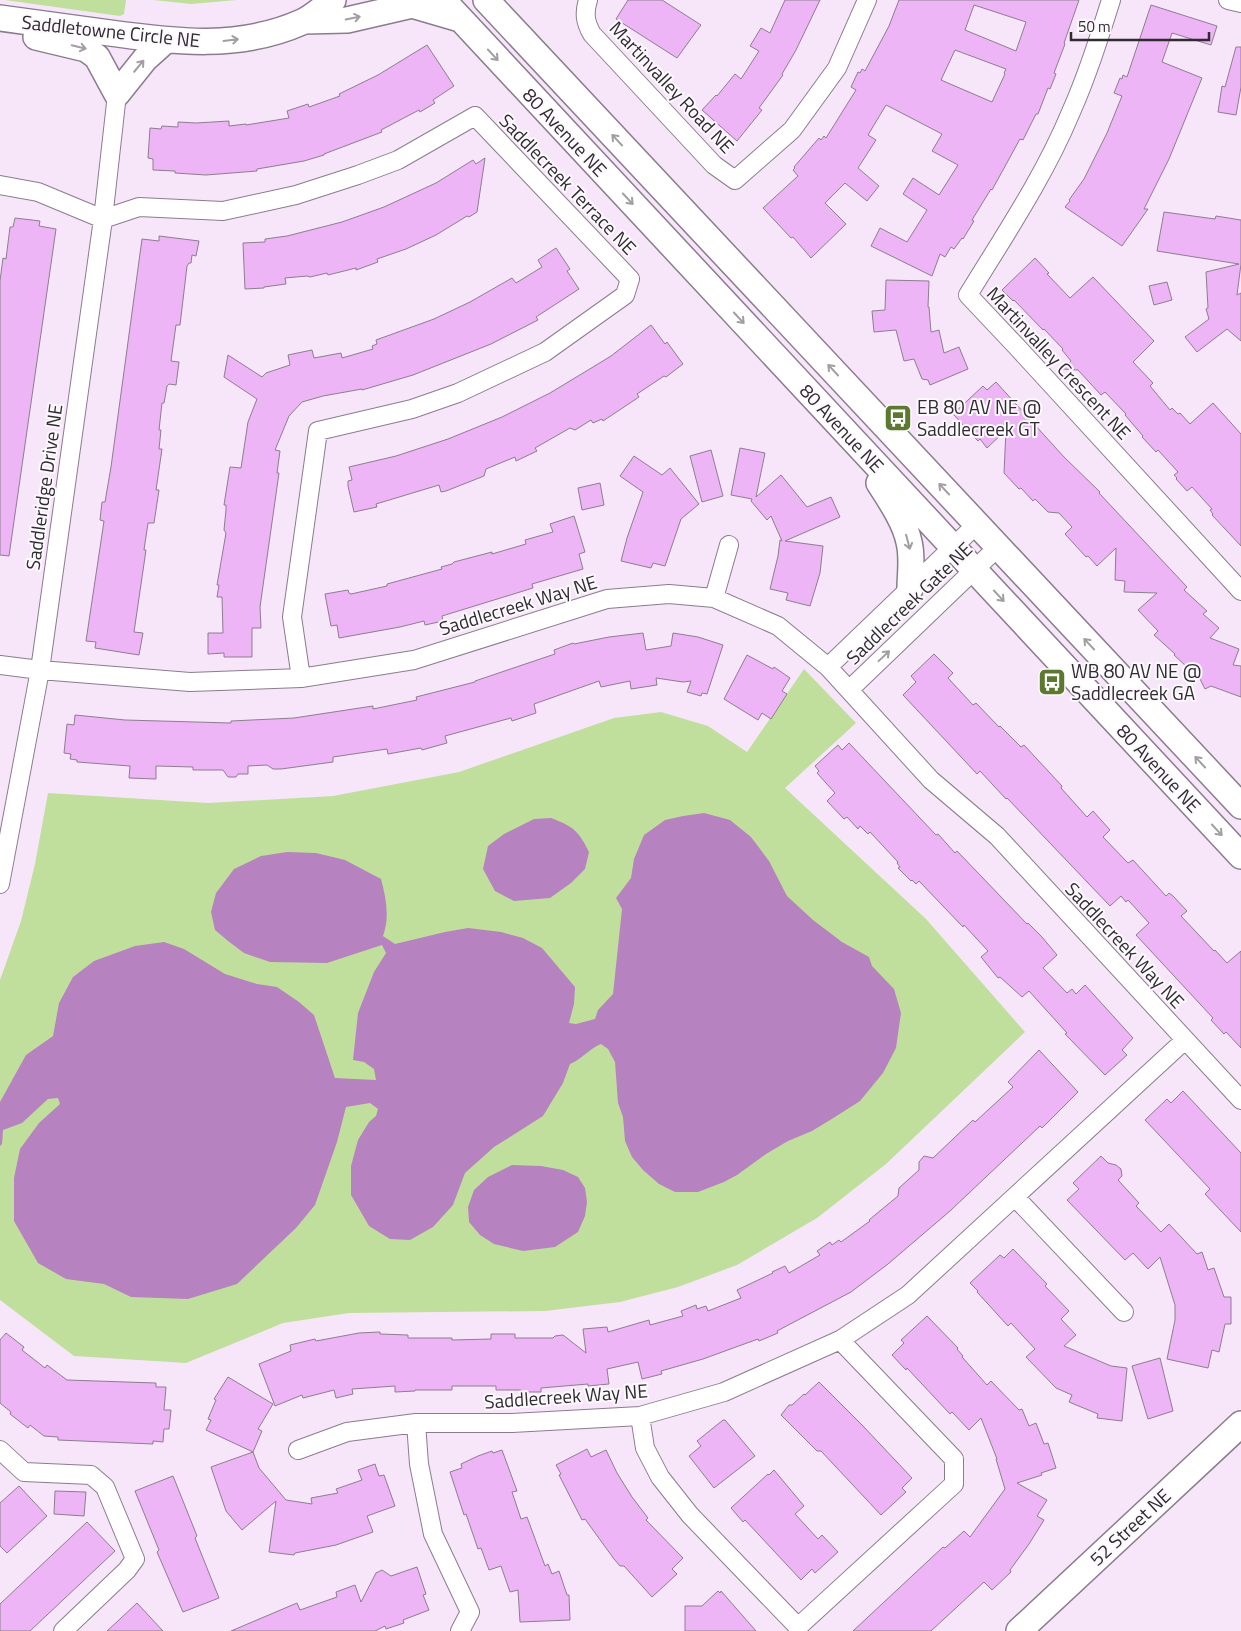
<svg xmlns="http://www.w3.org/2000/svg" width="1241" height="1631" font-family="'Titillium Web',sans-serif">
<rect width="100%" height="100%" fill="#f7e6fa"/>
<path fill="#c1df9c" d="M5,0h121l-2,14 -4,2z
M153,0h84l-46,4z
M804,669l52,54 -71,65 141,131 99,113 -139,132 -69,54 -80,47 -59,22 -58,15 -75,9 -196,2 -66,10 -97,40 -112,-7 -74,-56v-320l21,-59 14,-57 13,-71 160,10 125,-7 126,-24 155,-54 47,-6 47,14 39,26z"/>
<path fill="#b782c0" d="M704,813l26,7 21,17 18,24 18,35 26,24 29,22 27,15 3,9 22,23 7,24 -5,35 -13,25 -23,28 -25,16 -23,14 -24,10 -22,13 -29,21 -13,7 -26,10h-23l-16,-8 -16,-14 -11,-13 -7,-16 -2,-24 -5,-14 -3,-41 -7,-13 -7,-5c-12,5 -19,15 -31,20l-7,19 -20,33 -49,31 -29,26 -12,32 -20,22 -23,13 -20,-1 -21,-13 -18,-31v-29l7,-26 11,-18 7,-6 2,-7 -8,-6 -24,4 -9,35 -22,63 -19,23 -59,56 -49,15 -57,-2 -27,-13 -38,-5 -28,-16 -24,-42v-43l6,-29 19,-26 21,-19 -2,-6 -10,1 -26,24 -19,7 -1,14 -2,2v-44l26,-47 27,-19 6,-33 14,-26 21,-16 41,-15 29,-4 20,7 41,25 32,10 20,3 22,15 15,13 21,63 41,2 -2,-11 -10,-7 -11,-2 5,-47 16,-41 12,-19 -4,-8 -55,18 -57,-1 -26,-9 -16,-12 -13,-11 -4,-18 5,-19 18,-24 27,-13 26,-4 29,1 29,7 36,19c5,19 9,38 2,57l12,8 50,-12 23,-4 33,4 22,6 19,10 33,39 -1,17 -5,19 7,1 19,-5 3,-9 15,-16 9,-85 -6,-11 15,-20 3,-19 10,-24 21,-15 18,-4z
M551,818c23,9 27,12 38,34l-4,17 -14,14 -21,15 -36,3 -19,-10 -12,-22 5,-23 16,-12 30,-15z
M512,1165l29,1 22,4 15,7 7,11 2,14 -2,14 -7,16 -23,15 -32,4 -29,-7 -14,-9 -11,-13 -1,-15 6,-17 14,-13z"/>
<path fill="#edb4f6" stroke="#8d7e8f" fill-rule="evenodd" d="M628,0h34l39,25 -24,33 -61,-39z
M785,0h35l-24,50 -14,24 1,1 -24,33 3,2 -25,31 -35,-31 14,-15 1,1 18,-22 6,5 18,-28 -9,-5 11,-18 9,5z
M899,0h180l-15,43 1,1 -11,29 2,1 -6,15 -2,-1 -10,26h-2l-13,26 -3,-1 -28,51 -1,-1 -19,31 2,1 -11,18 -1,-1 -8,11 -3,-2 -6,10 -5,-3 -8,22 -61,-30 9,-18 27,14 20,-32 -24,-16 10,-16 26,17 19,-30 -26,-14 10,-17 -50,-26 -6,-3 -18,30 8,5 -18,28 21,18 -12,15 -22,-18 -20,20 21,21 -35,34 -18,-21 -2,1 -28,-30 35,-32 -5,-6 2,-2 -1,-1 25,-29 2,2 3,-4 2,2 30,-48 -5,-3 7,-15 2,1 2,-4 3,2 24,-45zM974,5l52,17 -10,29 -51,-21zM955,50l51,19 -2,4 1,1 -13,28 -51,-22z
M1151,5l66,21 -6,19 -39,-12 -10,29 40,16 -33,81 -25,50h4l-26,37 -57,-39 5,-6 -1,-1 15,-21 23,-46 15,-37 -8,-3 6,-15 2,1 1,-4 4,2z
M427,45l27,41 -21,14 2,3 -15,9 -1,-2 -38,20 1,2 -58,22v1l-20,6 -47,8v2l-51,4 -31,-2v-2l-22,-1v-11l-5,-1 2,-30 11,1 1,-3 16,1v-5l18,1 33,-2v5l17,-2v1l43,-7 -2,-7 21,-7 1,3 31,-11 -1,-2 39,-19z
M1236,47h5v40l-5,28 -18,-3 4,-26 3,1z
M485,158l-8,54 -8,5 -2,-1 -31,19 -30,14 -29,10 1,3 -22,8v-2l-28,7 -1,-2 -17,4 -3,-1 -22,2 1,6 -22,3v1l-19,1 -2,-46 22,-1v-3l22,-3 55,-14 42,-15 52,-24 37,-23 3,4z
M1164,212l51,7 1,-3 25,4v44l-4,31 4,-2v48l-14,-12 -30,23 -12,-15 24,-18 -3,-10 2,-1 -2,-36 33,-8 -82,-13z
M15,218l25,3 -1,5 17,3 -47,327 -9,-1v-274l3,-23 3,1 4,-32h3z
M159,236l40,5 -3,15 -4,-1 -1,8h-2l-2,3 -7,59h-4l-5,36 8,1 -3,23 -7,-1 -2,2 -3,17h-2l-3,27h2l-2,19h3l-6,41h3l-5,33h-6l-4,27h2l-12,82 9,1 -4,22 -44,-7 1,-6 -10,-1 18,-120 -4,-1 2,-18h3l6,-35 31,-228 17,2z
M556,248l14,21 -3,2 12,18 -43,28 2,3 -47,24 -78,31 -51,15v-1l-39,7 -21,6 -13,14 -14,34 5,1 -3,22h2l-19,134 1,21h-9v29h-28v-4l-16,1v-21h15l-1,-36h-5l2,-12h-2l9,-52 -2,-3 2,-20v-5h-2l6,-38 11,1 7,-46 9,-23 -33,-22 4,-22 34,22 4,-4 24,-8 -2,-10 24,-5 2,8 27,-5 1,5 31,-9 -1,-3 5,-2 -1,-4 58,-21 36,-17 42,-24 4,5 26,-16 -4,-7z
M1035,258l14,15 -2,1 23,24 23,-21 61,64 -21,21 20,21 -3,3 20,24 2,-2 6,6 2,-1 10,11 23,-21 28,31v112l-29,-31 1,-1 -3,-4 2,-1 -20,-22 -5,4 -11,-12 1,-1 -3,-3 4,-3 -20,-22 -2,2 -14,-15 1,-1 -18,-21 1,-1 -21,-22 -4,3 -23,-25 -15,-1 8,-8 -9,-11 1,-1 -19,-20 -1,1 -29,-30 -1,1 -11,-11z
M886,280l43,1 -1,26h1l2,25 8,-2 5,23 15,-6 9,22 -38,16 -2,-5 -6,-1 -8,-20 -10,2 -8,-31 -22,2 -2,-21 13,-1z
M1167,282l5,18 -18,5 -5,-19z
M651,325l14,19 2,-2 16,22 -17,13 -2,-1 -27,18 2,3 -36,24 -1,-2 -9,4 -2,-3 -16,10 -5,-2 -35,20 2,3 -21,10 -1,-4 -29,12 -2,7 -38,15 -5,1 -2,-7 -63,19 1,3 -23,5 -6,-26v-5l4,-1 -3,-13 47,-11 52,-17 54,-22 48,-24 43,-26 18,-11z
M996,382l68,75 36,35 -1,1 14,15 74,79 -3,3 23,21 -4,3 16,14 -9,10 29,11 -6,16 8,1v31l-30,-11 -6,3 -13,-26 -4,5 -14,-13 1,-1 -21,-19 4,-4 -20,-21 19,-17 -33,-1 1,-11 -10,-1 1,-32 -19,18 -9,-10 -2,1 -21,-23 7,-7 -13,-14 -11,-1 -13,-13 -2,2 -12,-13 -2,1 -15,-16 2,-43 -19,18 -7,-9 -2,2 -25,-27 30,-28 4,4z
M740,448l25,5 -9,44 25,-22 26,32 24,-10 9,20 -55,24 38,5 -3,27 -10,33 -24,-6 2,-7 -18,-4 8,-33 2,-16 2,1 -11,-25 -4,4 -16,-19 1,-2 -21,-4z
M711,450l12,46 -21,6 -12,-46z
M634,456l28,19 8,-7 29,36 -18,15 -16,47 -12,-3 -2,5 -30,-7 6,-23 16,-46 -23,-16z
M600,483l4,22 -22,5 -4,-22z
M574,516l11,36 -6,2 4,15 -51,15 1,4 -91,28 1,5 -18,4 -1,-4 -24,6 -61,11 -2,-13 -6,1 -6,-32 23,-4 1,3 2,1 36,-8v-2l55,-15 -1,-2 11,-3 2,-2 38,-10v2l34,-10 -1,-4 28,-8 -3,-8z
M643,633l3,17 25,-4 2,-13 25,4 25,8 -16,49 -5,-1 -1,3 -14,-4 4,-11 -8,1 -27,-4 1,7 -26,4 -1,-8 -29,6 -2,-6 -65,23 2,9 -24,8 -1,-3 -66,18 2,7 -18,5 -7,2 -1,-2 -33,6 -1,-5 -54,8v5l-52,7h-8l-6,-4 -19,1v8h-10l-2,3h-8l-5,-7h-30v-3l-37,-1v13l-27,-1 1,-12 -53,-4v-2l-7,-1 1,-5 -7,-1 3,-29 7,1 1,-10 50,5 106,3v-2l63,-3 79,-12v3l44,-9 -1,-3 59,-15v-1l80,-27 -1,-4 19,-7 1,1 35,-7z
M934,654l19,19 -5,5 25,27 3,-2 23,24 1,-1 21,21 3,-2 38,41 -1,2 26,29 6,-6 17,19 -7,7 25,26 5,-3 33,36 3,-3 4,3 14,15 -6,5 33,35 1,-1 12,13 14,-12v97l-15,-16 -2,2 -13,-14 2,-2 -77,-83 13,-12 -21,-23 -2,2 -5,-6 -11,10 -103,-108 -1,1 -26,-28 -3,3 -74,-79 13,-13 -5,-6z
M747,655l26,14 1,-2 16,11 -8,13 5,3 -16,25 -9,-6 -4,7 -34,-21z
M849,743l87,92 2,-1 17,19 2,-2 70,73 1,-1 14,14 15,18 -14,13 24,25 5,-4 4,5 9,-9 48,53 -11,12 5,5 -22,20 -40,-41 2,-1 -38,-42 -7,6 -22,-20 -2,1 -17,-21 7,-6 -24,-26 -1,2 -44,-46 -3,3 -4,-4 -1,1 -13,-13 2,-1 -3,-4 1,-1 -28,-30 -2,2 -8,-8 -2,3 -11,-12 -3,2 -17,-18 8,-8 -18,-20 2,-2 -4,-5 23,-21 4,5z
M1039,1050l39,42 -36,36 -2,-2 -90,85 -62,53 -37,28 -74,39 1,2 -19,8 -1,-2 -55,20 -42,12 1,3 -20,5 -4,-17 -31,7 2,15 -21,2v-2l-47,4v4h-20v-2h-25v-4h-44v4h-37v1l-20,1v-6l-43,3 1,5 -17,4 -2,-8 -31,8 -1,-3 -27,11 -16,-42 32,-13 -1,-6 25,-6 1,2 43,-8 21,-1v2l28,1v3h44v2l39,-1v-5h24v4h38l2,-2 8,-1 23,18 -3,-24 24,-2 1,5 41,-12 1,5 33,-9 -2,-5 15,-6 1,4 9,-3 2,5 33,-13 -4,-8 36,-17 -1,-1 13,-6 4,7 31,-18 -3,-4 13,-9 2,3 7,-5 2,2 29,-21 -1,-1 29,-24 1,-8 20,-18v-8l5,-6 9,2 40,-38 2,2 38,-35 -5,-5z
M1183,1091l58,62v79l-36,-38 5,-5 -65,-69 22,-21 4,4z
M1101,1156l7,7 8,2 5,4 1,7 -4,4 21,23 -3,3 25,26 8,-8 28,30 5,-2 6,18 6,-2 10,29h7v27h-6l-6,28 -7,-2 -4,18 -41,-9 8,-39v-15l-15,-48 -12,12 -15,-16 -8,7 -58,-60 12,-11 -6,-6z
M1013,1249l34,35 -2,2 24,25 -8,8 15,16 -12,11 47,20 16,2 -5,53 -25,-3 1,-4 -29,-12 3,-7 -16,-7 -30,-31 9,-8 -24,-26 -3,3 -31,-34 1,-1 -8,-8 30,-28 4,3z
M927,1316l31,32 -1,1 6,7 -1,1 25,28 4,-4 28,29 3,-1 7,17 7,-3 8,21 4,-1 8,25 -15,5 1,2 -25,8 30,17 -10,16 7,4 -15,24 -19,26 1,2 -19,18 -8,-8 -53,49h-78l90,-84 2,1 19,-17 6,6 35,-48 -9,-30h1l-16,-41 -12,12 -17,-18 -2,2 -43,-46 -1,2 -14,-15 12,-12 -3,-3z
M6,1333l18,14 -2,3 23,18 2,-3 20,15 89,3v4h10l-2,23h7l-2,19h-5l-1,13 -10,-1v3l-95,-4v-3l-14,-1 -14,-11 -2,3 -18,-14 1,-2 -11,-9v-63z
M1160,1358l13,53 -25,8 -16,-53z
M228,1377l45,27 -15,25 4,2 -9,21 -47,-22 5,-10 -3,-1 8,-19 -2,-1z
M819,1382l44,44 49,52 -10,10 4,4 -25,23 -60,-64h-4l-36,-36 8,-10h3l12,-11 1,1z
M723,1420h2l30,36 -41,32 -25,-32 12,-10 -4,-5z
M587,1449l4,8 15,-7 11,23 15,24 16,21 -2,2 37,38 -11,11 5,5 -25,23 -28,-31h-4l-6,-7 -29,-40 -3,1 -23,-45 2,-1 -5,-9z
M502,1450l15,41 -5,1 9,27 6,-2 18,49 3,-2 4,10 7,-3 8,24h2l1,25 -50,2 -2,-32 -8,2 -9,-26 -12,4 -8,-22 -3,1 -12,-35 -2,1 -14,-43 12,-4 -1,-4 17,-8 14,-5 1,2z
M253,1452l6,16 27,32 26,4 -1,-6 27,-5 -2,-4 26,-9 -4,-10 17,-6 4,12 5,-1 11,31 -28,10 6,16 -37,13 -41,8 -1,2 -25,-3 7,-51 -34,29 -16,-19 -15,-44z
M774,1470l30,36 -9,8 23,25 4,-4 16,17 -23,21 -3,-4 -11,11 -56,-60 -2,2 -12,-14 37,-34 1,1z
M173,1476l24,60 -2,2 24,60 -36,14 -26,-60 2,-2 -24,-59z
M19,1486l28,30 -40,37 -7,-7v-43z
M55,1491l31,1 -2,24 -30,-2z
M87,1522l28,29 -85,80h-30v-27z
M417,1567l9,27 -3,1 6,15 -26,10 1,3 -18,6 -1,-3 -10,5h-144l66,-28 3,7 37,-13 -1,-5 19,-7 6,17 15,-29 6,-3 9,6z
M718,1591l2,2 1,-2 35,40h-71v-25h17z
M137,1603l26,28h-56l13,-12z"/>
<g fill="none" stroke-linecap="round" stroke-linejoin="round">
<g stroke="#8b7c8d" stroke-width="20">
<path id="street" d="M588,0c-4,13 -3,22 4,34l122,131 21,15 57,-50 45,-62 30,-68
M1111,0c-12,38 -24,76 -40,112 -27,65 -67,124 -103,183l50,53 223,243
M1228,0l13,3
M0,185l38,7 65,27 36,-12 84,4 73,-16 62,-20 40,-15 77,-44 155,163 -5,16 -80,57 -87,41 -46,16 -94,22 -26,186 9,61
M714,598l15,-53
M0,665l40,5 150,12 111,-4 113,-18 193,-61 62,-5 45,4 64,28 50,41 103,113 66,56 244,264
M828,667l149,-143
M849,690l149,-143
M0,884l40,-214 63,-451 14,-125
M1015,1197l109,115
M640,1416l5,32 15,29 30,38 108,112 156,-143v-25l-114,-119
M416,1423l3,41 14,70 37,78 -10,19
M0,1450l24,22 67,3 14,12 30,72 -8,11 -64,61
M298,1450l49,-18 69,-9h96l128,-7 84,-24 116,-52 68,-45 277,-255"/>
</g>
<g stroke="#8b7c8d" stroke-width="28">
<path id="secondary" d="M443,0l798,856
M486,0l755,806
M0,18c37,5 73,10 110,15 66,9 129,17 192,-11 11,-5 22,-15 31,-22
M304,21l43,-1 65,-15 48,14
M36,37l50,12 11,8 20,37 28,-35 20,-18
M879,483c11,17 26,39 30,59 4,16 1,32 1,47
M1019,1631l222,-207"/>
</g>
<use href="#street" stroke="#fff" stroke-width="18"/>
<use href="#secondary" stroke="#fff" stroke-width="25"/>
</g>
<defs><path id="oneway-shaft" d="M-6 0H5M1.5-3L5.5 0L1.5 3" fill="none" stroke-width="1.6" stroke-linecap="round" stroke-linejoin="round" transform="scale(1.25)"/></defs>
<g stroke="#a29fa2">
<use href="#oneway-shaft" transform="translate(353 18) rotate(-12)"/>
<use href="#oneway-shaft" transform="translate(231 40) rotate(-7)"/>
<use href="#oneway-shaft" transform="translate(79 47) rotate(14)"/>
<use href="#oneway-shaft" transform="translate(493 55) rotate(47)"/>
<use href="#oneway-shaft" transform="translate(139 66) rotate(-50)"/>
<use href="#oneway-shaft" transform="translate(617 140) rotate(-133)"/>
<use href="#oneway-shaft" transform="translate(628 199) rotate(47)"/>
<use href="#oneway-shaft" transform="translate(739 318) rotate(47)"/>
<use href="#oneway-shaft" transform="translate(833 370) rotate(-133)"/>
<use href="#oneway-shaft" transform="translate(944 489) rotate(-133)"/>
<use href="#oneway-shaft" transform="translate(908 542) rotate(75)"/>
<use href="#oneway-shaft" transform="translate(999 596) rotate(47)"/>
<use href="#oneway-shaft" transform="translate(1089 644) rotate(-133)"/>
<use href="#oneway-shaft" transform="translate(884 656) rotate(-43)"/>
<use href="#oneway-shaft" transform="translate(1200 762) rotate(-133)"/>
<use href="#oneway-shaft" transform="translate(1217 830) rotate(47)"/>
</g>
<defs>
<g id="bus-square" transform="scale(1.4375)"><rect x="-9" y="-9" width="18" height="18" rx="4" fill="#5c7a2f" stroke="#fcf9fd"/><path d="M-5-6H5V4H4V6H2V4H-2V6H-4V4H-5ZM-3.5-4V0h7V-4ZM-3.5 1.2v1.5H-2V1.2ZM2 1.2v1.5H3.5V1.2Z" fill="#fff"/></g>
</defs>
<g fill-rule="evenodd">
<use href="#bus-square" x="898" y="418"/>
<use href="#bus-square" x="1052" y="682"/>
</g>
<g text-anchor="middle" stroke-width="4" stroke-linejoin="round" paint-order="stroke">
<g font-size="19" fill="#302a31" stroke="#fcf9fd">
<text transform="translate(111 31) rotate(6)" y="7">Saddletowne Circle NE</text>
<text transform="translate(672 87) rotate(47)" y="7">Martinvalley Road NE</text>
<text transform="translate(565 132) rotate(47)" y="7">80 Avenue NE</text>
<text transform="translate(568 184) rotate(46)" y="7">Saddlecreek Terrace NE</text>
<text transform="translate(1059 363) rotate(47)" y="7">Martinvalley Crescent NE</text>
<text transform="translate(842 428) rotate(47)" y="7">80 Avenue NE</text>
<text transform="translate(44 487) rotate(-82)" y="7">Saddleridge Drive NE</text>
<text transform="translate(909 603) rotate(-44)" y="7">Saddlecreek Gate NE</text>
<text transform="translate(518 605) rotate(-17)" y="7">Saddlecreek Way NE</text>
<text transform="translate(1159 768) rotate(47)" y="7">80 Avenue NE</text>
<text transform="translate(1125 945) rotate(47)" y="7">Saddlecreek Way NE</text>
<text transform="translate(566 1396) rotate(-4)" y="7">Saddlecreek Way NE</text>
<text transform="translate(1130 1527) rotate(-43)" y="7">52 Street NE</text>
</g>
<g font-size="19" fill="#302a31" stroke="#fcf9fd" text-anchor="start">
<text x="917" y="414">EB 80 AV NE @<tspan x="917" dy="22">Saddlecreek GT</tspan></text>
<text x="1071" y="678">WB 80 AV NE @<tspan x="1071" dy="22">Saddlecreek GA</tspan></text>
</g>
</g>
<path d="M1071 32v8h138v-8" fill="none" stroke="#302a31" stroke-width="2.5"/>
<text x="1078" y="32" font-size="15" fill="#302a31" stroke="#fcf9fd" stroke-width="4" paint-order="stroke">50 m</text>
</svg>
